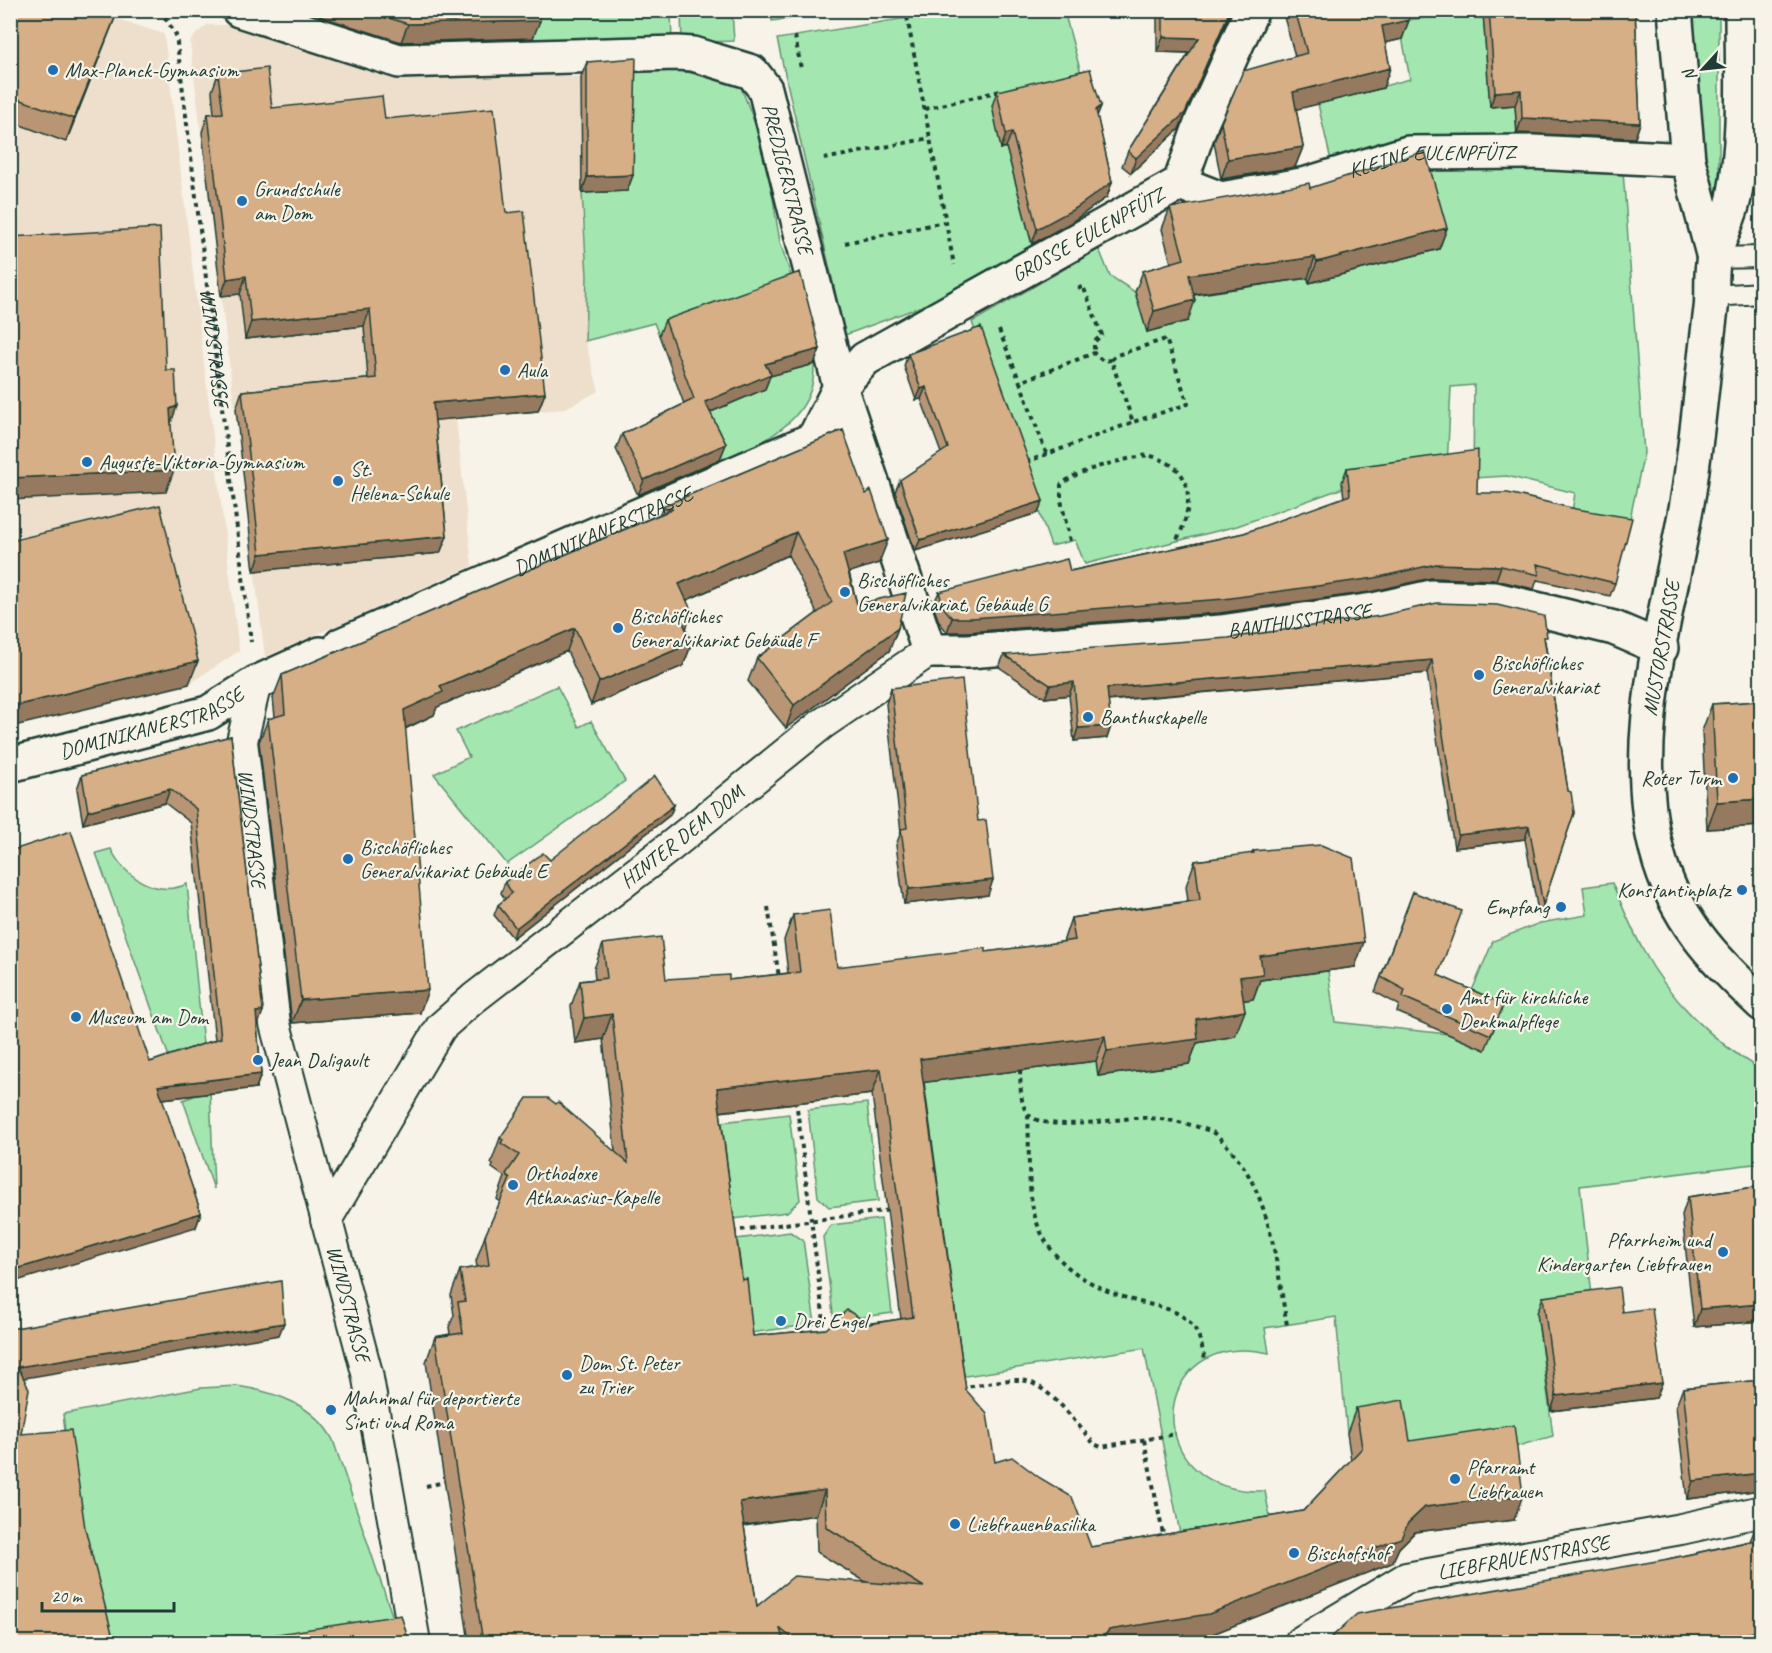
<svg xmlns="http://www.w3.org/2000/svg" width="1772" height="1653" font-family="Caveat,sans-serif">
<rect width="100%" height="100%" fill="#f7f3e8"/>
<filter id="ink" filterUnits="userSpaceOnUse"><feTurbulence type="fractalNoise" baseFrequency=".0167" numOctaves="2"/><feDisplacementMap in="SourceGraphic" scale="12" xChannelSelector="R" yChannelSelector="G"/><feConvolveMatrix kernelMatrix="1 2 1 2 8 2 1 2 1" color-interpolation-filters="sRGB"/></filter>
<g filter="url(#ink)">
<path fill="#eddfcb" d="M10,11h82l72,23 75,617 -50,33 -179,43z
M207,25h20l55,13 101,38h81l43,-4 74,5 1,143 5,56 -2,65 14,50 -35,18 -108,9 16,148 -207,91 -75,-615 7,-9z"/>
<path fill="#a4e6b0" stroke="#629272" stroke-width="1.5" d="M534,11h137l1,32 -139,6z
M681,11h51l2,30 -52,2z
M772,11v-1l78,1 -78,10z
M950,11h114l20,73 -78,63 27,102 -73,43 -115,43 -68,-296z
M1480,11l3,2 7,94 25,-2 2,35 -185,25 -14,-61 92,-25 -11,-58z
M1689,11h30v199l-12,-1z
M671,70l45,6 25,11 24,63 15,92 15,46 -65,9 -23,8 4,13 -52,17 -5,-12 -69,18 2,-65 -5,-83 45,-3 4,-118z
M1416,157l207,14 21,282 -15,70 -57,-11 3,-19 -68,-17 -34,2 1,-93 -23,2 -4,80 -104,21 -106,38 -152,38 -10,-24 -24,6 -79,-224 127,-73 11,27 25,16 12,40 34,-36 123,-29 5,16 130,-34z
M814,364c2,57 -50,74 -90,102l-25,-49 66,-28 -9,-16z
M557,686l22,41 12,-6 34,60 -118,83 -73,-90 35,-17 -13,-26z
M111,849c13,27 45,49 76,35l16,160 -34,13 -73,-204z
M1612,883c10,22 19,45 31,67 26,49 71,92 118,120v93l-181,23 13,119 -56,8 16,123 -49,14 -104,16 -6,-41 -47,8 -11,-116 -71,11 4,25c-123,-27 -132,143 -4,138l9,48 -90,15 -40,-206 -191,30 -42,-294 276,-40 64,-63 77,-10 7,51 113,12 37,16 -19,-45 27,-64 47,-18 47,-8 -4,-28z
M210,1090l4,99 -31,-89z
M867,1103l11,98 -49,6 -11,-10 -10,-87z
M789,1114l11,86 -13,12 -53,7 -12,-97z
M881,1219l11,94 -58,8 -11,-84 8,-12z
M790,1232l13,8 12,84 -65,9 -13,-94z
M237,1386c38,6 77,18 96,54l60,178 -76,24h-211l-34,-152 -9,-76 138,-26z"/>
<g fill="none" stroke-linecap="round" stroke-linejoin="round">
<g stroke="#1f3d34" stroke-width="24">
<path id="service" d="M1714,258l48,-1
M1712,296l50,-3"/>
</g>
<g stroke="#1f3d34" stroke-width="34">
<g id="pedestrian">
<path id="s2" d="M256,683l-14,58 33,283 92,349 48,269"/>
<path id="s3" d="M326,1220l115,-193 33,-29 197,-152 151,-122 107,-73"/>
<path id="s4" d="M1300,1642l106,-64 275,-49 81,-18"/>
</g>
</g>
<g stroke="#1f3d34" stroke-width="38">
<g id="minor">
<path id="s5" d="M239,10l160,51 278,-8 16,1 59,18 13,17 75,298 89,264h39l253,-19 152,-22 58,-13 64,2 119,29 47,20"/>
<path d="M1675,10l13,150 26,98"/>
<path d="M1742,10c0,63 4,126 -8,188 -4,20 -15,39 -20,59 -4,17 -1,35 -3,52 -8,61 -13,122 -22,182 -18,114 -63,246 -32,361 17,65 56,107 105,152"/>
<path id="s6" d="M1180,183l41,16 86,-15 101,-31 125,-1 155,8"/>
<path id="s7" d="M341,645l473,-206 26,-52 25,-28 315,-176 22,-62 50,-111"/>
<path id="s8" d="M10,765l198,-52 48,-30 64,-29"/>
</g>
</g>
<g stroke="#1f3d34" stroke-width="4" stroke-dasharray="4.5 4.5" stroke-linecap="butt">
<path id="s1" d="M160,10l16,25 75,607"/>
<path d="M907,17l47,248"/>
<path d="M795,36l6,33"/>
<path d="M925,109l75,-18"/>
<path d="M824,159l106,-21"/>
<path d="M845,243l99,-21"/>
<path d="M1078,289l5,-3 19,49 -8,7v11"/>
<path d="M999,330l21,52"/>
<path d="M1761,331h1"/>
<path d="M1111,360l6,-5 49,-16 22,65 -55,18"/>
<path d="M1026,462l107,-40 -22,-62 -8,1 -9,-8 -74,29 26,71"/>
<path d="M1070,541l-9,-41v-15c16,-16 65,-26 87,-30 11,3 26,9 33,19 13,18 6,51 -6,68"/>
<path d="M768,907l11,70"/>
<path d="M1020,1070c1,13 -1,33 8,44 16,19 85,5 107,4 21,-1 43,3 63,9 5,2 12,3 17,7 56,48 60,124 72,191"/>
<path d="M796,1100l28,222"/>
<path d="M1028,1115c2,34 -2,72 8,105 16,48 59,69 103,82 17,4 33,6 47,17 13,10 15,25 19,40"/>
<path d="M732,1231l159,-21"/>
<path d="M961,1388c19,-3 41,-9 60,-8 26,2 57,45 73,64l7,3 75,-13"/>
<path d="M1144,1440l20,99"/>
<path d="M426,1486l19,-4"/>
</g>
<use href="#service" stroke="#f7f3e8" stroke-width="20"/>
<use href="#pedestrian" stroke="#f7f3e8" stroke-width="30"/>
<use href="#minor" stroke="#f7f3e8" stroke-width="33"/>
</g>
<path fill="#b89674" stroke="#1f3d34" stroke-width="1.5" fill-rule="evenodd" d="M10,10h108l-52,132 -56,-21z
M320,10h220l-7,28 -132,4 -82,-26z
M1157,10h74l-52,119 -48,44 -9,-7 6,-15 61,-98 -32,-1z
M1282,10h125l2,10 -7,19 -17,4 5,25 -7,20 -87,21 7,38 -8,20 -74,12 -7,-37 7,-19 74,-67z
M1484,10h151l5,113 -5,15 -118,-5 -2,-28 -25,2 -7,-94z
M587,62l46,113 -6,16 -45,2 -1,-116z
M218,74l54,34 113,11 121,94 39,180 -7,18 -103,9 12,116 -7,17 -186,18 -18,-162 6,-18 126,-12 -4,-53 -119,13 -5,-45 -19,2 -19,-164 6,-18h6l-2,-23z
M997,91l104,15 -4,10 15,66 -5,15 -37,26 -38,21 -26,-97 -5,2 -9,-43z
M1310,188l137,40 -8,21 -130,34 -1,-5 -114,17 -6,26 -41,11 -12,-40 8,-21 28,-8 -9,-34 8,-21z
M665,320l155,29 -6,15 -44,12 -5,13 -55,23 16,32 -6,15 -82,36 -22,-46 6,-15 62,-30 -25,-69z
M908,354l135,147 -5,12 -123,38 -20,-59 5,-12 41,-27 -20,-54 -5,1 -12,-34z
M843,430l36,133 -30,9 8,32 41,24 -9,23 -103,77 -38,-47 9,-23 60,-45 -29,-58 -101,45 -1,30 6,13 -9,23 -92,39 -24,-54 -130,56 -3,8 -29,14 15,284 -128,10 -33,-281 9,-23 7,-2 -2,-19 9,-23 378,-161 3,-8z
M1347,468l130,25 138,90 -5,13 -73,-16 -3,9 -38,-9 -65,-2 -61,14 -151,21 -252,19h-20l-8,-10 -6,-17 6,-13 131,-21 174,-38 100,-35 -2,-16z
M1545,641l23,150 6,22 -35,104 -14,-78 -71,9 -27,-175 -319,28 3,25 -4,12 -33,3 -5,-46 -24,3 -46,-31 5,-12z
M891,688l97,207 -84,9 -8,-59 5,-13 -15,-128z
M1761,701v125l-54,3 -5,-98 10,-27z
M231,736l32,275 -6,14 4,49 -5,14 -94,11 39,114 -5,14 -46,-165 65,-22 -24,-217 -26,-20 -82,21 -6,-35 5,-14z
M674,805l-4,10 -157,123 -19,-23 4,-10 7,-6 -4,-6 4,-11 45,-22z
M1253,851l102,116 -95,13 -7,19 -10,1 -8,36 -38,7 -8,21 -91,12 -2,-15 -172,21 42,308 29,72 96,85 212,-36 48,-51 -4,-27 9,-25 54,33 104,79 -99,12 -16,16 -7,15 -192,76 -21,3h-710l-43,-280 9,-25 15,-3 -1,-7 5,-12 -3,-20 9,-25 17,-3 -1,-6 9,-25 15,-34 -3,-3 8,-22 -13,-9 1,-3 -2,-2 9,-25 115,13 -12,-112 -28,4 -4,-37 9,-25 15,-2 -1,-10 9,-25 63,35 63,1 59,-7 -4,-33 9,-25 44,52 149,-15 77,-10 8,-24 117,-17 -2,-15 9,-25 57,-7zM872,1094l29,225 -75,10 -73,7 -11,-56 -22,-168zM816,1515l1,37 49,30 -109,24 -13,-80z
M1413,892l25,83 60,44 -13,31 -88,-38 2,-7 -24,-13z
M1761,1186v135l-67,6 -12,-112 6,-18z
M1543,1297l79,15 40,71 -6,15 -105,13 -14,-98z
M1761,1380v110l-74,9 -11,-93 7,-18z
M1761,1526v116l-93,-83 82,-18 5,-12z"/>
<path fill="#967a5e" stroke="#1f3d34" stroke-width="1.5" d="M118,10l-52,132 8,-23z
M1080,10h26l-28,6z
M1230,10h1l-52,119 -48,44 5,-15z
M1409,20l-7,19 -27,6 7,-19z
M540,21l-7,17 -132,4 7,-18z
M1163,37l36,1 -6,15 -36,-1z
M1390,68l-7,20 -97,24 7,-20z
M1521,90l-6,15 -25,2 5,-15z
M1101,106l-6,15 1,-11z
M1522,118l118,5 -5,15 -118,-5z
M1012,132l-6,15 -5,2 5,-15z
M1303,147l-8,20 -74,12 7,-20z
M633,175l-6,16 -45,2 5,-16z
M1112,182l-5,15 -37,26 -38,21 5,-15z
M1447,228l-8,21 -130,34 8,-21z
M1315,257l-7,21 -127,18 8,-21z
M246,276l-6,18 -19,2 6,-17z
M1195,300l-7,21 -41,11 7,-21z
M370,309l-6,17 -119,13 6,-17z
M820,349l-6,15 -44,12 -5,13 -66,28 6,-15 60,-38z
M926,387l-5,12 -5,1 5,-11z
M545,393l-7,18 -111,10 6,-18z
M177,406l-8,23 1,-20z
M726,444l-6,15 -82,36 6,-15z
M174,470l-8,22 -156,8 1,-22z
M1043,501l-5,12 -123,38 5,-11z
M796,532l-8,23 -117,52 8,-23z
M447,536l-7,17 -186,18 6,-17z
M888,540l-9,23 -44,14 8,-23z
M1436,564l65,2 -5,14 -65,-2 -61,14 -151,21 -252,19h-20l5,-14z
M692,612l-8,23 -3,-17z
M575,628l-8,23 -130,56 -3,8 -39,18 9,-23 36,-24z
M898,628l-9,23 -103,77 8,-23z
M692,643l-9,23 -92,39 8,-23z
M1432,660l-5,13 -325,28 5,-13z
M198,661l-9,23 -179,43v-20z
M1074,682l-5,13 -24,3 5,-13z
M1111,726l-4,12 -33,3 4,-13z
M170,789l-5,14 -82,21 5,-13z
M1761,799v27l-54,3 10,-27z
M674,805l-4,10 -157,123 3,-10z
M1529,826l-4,13 -71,9 4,-13z
M993,880l-5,15 -84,9 5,-15z
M1364,942l-9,25 -95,13 -7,19 -22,3 9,-25 20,-21z
M428,990l-8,23 -128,10 9,-23z
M263,1011l-5,14 -7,1 5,-14z
M1245,1011l-10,25 -38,7 -8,21 -91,12 9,-25 89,-32z
M612,1014l-9,25 -28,4 9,-25z
M1105,1036l-9,25 -185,23 9,-25z
M881,1069l-9,25 -164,19 9,-25z
M261,1074l-5,14 -103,12 5,-14z
M201,1213l-5,14 -186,56v-12z
M1761,1304v17l-67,6 6,-18z
M284,1323l-5,12 -266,45 5,-13z
M1662,1383l-6,15 -105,13 5,-15z
M1761,1473v17l-74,9 6,-18z
M825,1490l-9,25 -85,12 9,-25z
M1523,1495l-9,25 -99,12 -16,16 -7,15 -192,76 -21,3h-80l10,-12 299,-107 17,-16z
M1761,1631v5l-2,6h-65z
M113,1637l-2,5h-24z"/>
<path fill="#d6af87" stroke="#1f3d34" stroke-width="1.5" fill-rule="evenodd" d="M10,10h108l-44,109 -64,-23z
M364,10h176v11l-132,3z
M1163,10h67l-45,103 -49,45 -8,-7 71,-113 -36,-1z
M1295,10h112l2,10 -27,6 8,42 -97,24 10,55 -75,12 -7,-36 22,-52 64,-18z
M1489,10h146l5,113 -118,-5 -1,-28 -26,2z
M636,58l-3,117 -46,2v-115z
M267,68l5,40 110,-12 3,23 109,-11 12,105 18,-2 21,182 -112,10 14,133 -187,18 -18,-163 134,-13 -6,-69 -119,13 -5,-46 -19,3 -19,-165 15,-1 -5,-39z
M1090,69l11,37 -5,4 16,72 -36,26 -39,21 -25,-97 -6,2 -9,-43z
M1425,151l22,77 -130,34 -2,-5 -126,18 6,25 -41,11 -11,-40 41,-12 -14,-51 139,-25 1,5z
M160,228l6,142h9l2,36 -7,3 4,61 -163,8 -1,-14v-227z
M800,272l20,77 -55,15 6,10 -66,28 21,42 -82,36 -22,-46 72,-35 -29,-79z
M981,327l62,174 -123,39 -20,-60 48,-32 -22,-61 -5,2 -13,-35z
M843,430l23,64 5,-4 17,50 -45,14 14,50 49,-11 -8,35 -104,77 -37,-47 75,-56 -36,-70 -117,52 13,28 -11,6 11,25 -93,39 -24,-54 -135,58 3,6 -39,18 24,280 -127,10 -33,-281 17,-5 -3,-39 391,-166h-8l-2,-3z
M1478,450l-1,43h31l68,16 56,9 -17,65 -78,-19 2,11 -38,-9 -65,-2 -61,14 -151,21 -252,19h-20l-8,-10 -5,-16 128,-33 3,12 174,-38 106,-38 -3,-27z
M160,505l38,156 -188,46v-166z
M1437,603l60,2 47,11 3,21h-3l24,154 3,1 3,21 -31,92 -14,-79 -71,9 -26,-175 -325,28 4,38 -33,2 -4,-46 -24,3 -46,-30 224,-17 152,-22z
M962,680l16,141 8,-1 7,60 -84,9 -8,-60 6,-1 -16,-140z
M1761,701v98l-44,3 -5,-98z
M231,736l32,275 -7,1 5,62 -103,12 43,127 -191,58v-420l61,-20 79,231 71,-24 -25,-229 -26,-20 -82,22 -6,-36z
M655,776l19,29 -158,123 -18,-23 14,-12 -7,-11 38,-29 7,7z
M1321,845l32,13 11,84 -104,14 3,18 -23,3 5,34 -49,8 2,20 -91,12 -2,-15 -185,23 46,331 21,24 8,48 17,-5 28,21 32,19 19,50 212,-36 59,-63 -6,-40 47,-8 7,41 104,-16 9,70 -98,12 -17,16 -7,15 -192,76 -100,16 -10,12h-301l-18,-13 4,13h-301l-48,-305 28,-4 -5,-31 7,-1 -5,-31 29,-5 -4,-29 25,-57 -4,-5 13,-19 -18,-12 2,-3 -3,-2 27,-40h21l8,6 2,-2 70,61 -16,-149 -28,4 -4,-37 27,-3 -4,-34 58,-7 5,42 63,-4v5l71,-8 -7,-57 37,-5 7,57 149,-19v4l89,-12 -4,-22 129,-18 -5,-39 59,-8 -1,-2zM881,1069l32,248 -44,7 -22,-14 -21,19 -73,7 -6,-57 -5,1 -25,-192zM825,1490l1,37 98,60 -130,-11 -37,30 -17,-104z
M1413,892l49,19 -24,64 66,29 -13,31 -88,-38 2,-7 -24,-13z
M1761,1186v118l-61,5 -12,-112z
M281,1281l3,42 -266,44 11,22 -8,45 50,-4 14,98 28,109 -26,5h-77v-313z
M1619,1287l3,25 30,-4 10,75 -106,13 -13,-99z
M1761,1380v93l-68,8 -10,-93z
M1761,1526v105l-67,11h-368l31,-28 311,-55 89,-19 -2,-11z
M401,1615l8,27h-183z
M1761,1632v10h-14z"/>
</g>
<g fill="#1f6fb2" stroke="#f7f3e8" stroke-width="2">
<circle cx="53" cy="70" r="6"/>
<circle cx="242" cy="201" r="6"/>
<circle cx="505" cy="370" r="6"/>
<circle cx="87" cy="462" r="6"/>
<circle cx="338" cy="481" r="6"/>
<circle cx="845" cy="592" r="6"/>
<circle cx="618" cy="628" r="6"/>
<circle cx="1479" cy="675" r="6"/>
<circle cx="1088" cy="717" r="6"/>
<circle cx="1733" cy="778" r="6"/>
<circle cx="348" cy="859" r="6"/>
<circle cx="1742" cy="890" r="6"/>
<circle cx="1561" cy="907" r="6"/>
<circle cx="1447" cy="1009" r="6"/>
<circle cx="76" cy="1017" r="6"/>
<circle cx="258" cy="1060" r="6"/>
<circle cx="513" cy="1185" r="6"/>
<circle cx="1723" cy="1252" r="6"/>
<circle cx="781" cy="1321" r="6"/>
<circle cx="567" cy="1375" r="6"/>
<circle cx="331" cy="1410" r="6"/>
<circle cx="1455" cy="1479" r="6"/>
<circle cx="955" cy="1524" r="6"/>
<circle cx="1294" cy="1553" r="6"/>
</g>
<g text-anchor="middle" stroke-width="4.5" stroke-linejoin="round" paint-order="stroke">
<g font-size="21" fill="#1f3d34" stroke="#f7f3e8" text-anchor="start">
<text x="65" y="77">Max-Planck-Gymnasium</text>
<text x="254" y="196">Grundschule<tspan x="254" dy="24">am Dom</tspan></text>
<text x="517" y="377">Aula</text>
<text x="99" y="469">Auguste-Viktoria-Gymnasium</text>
<text x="350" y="476">St.<tspan x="350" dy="24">Helena-Schule</tspan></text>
<text x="857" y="587">Bischöfliches<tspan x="857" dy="24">Generalvikariat, Gebäude G</tspan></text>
<text x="630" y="623">Bischöfliches<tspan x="630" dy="24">Generalvikariat Gebäude F</tspan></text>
<text x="1491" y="670">Bischöfliches<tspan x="1491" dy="24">Generalvikariat</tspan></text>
<text x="1100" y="724">Banthuskapelle</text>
<text x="1721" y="785" text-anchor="end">Roter Turm</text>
<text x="360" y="854">Bischöfliches<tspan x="360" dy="24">Generalvikariat Gebäude E</tspan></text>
<text x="1730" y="897" text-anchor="end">Konstantinplatz</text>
<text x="1549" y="914" text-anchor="end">Empfang</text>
<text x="1459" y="1004">Amt für kirchliche<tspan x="1459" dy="24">Denkmalpflege</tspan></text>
<text x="88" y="1024">Museum am Dom</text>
<text x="270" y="1067">Jean Daligault</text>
<text x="525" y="1180">Orthodoxe<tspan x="525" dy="24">Athanasius-Kapelle</tspan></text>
<text x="1711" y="1247" text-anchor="end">Pfarrheim und<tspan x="1711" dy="24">Kindergarten Liebfrauen</tspan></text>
<text x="793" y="1328">Drei Engel</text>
<text x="579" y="1370">Dom St. Peter<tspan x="579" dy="24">zu Trier</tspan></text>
<text x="343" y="1405">Mahnmal für deportierte<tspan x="343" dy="24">Sinti und Roma</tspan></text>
<text x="1467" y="1474">Pfarramt<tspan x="1467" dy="24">Liebfrauen</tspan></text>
<text x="967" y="1531">Liebfrauenbasilika</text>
<text x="1306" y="1560">Bischofshof</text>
</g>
<g font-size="21" fill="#1f3d34" stroke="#f7f3e8">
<text dy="7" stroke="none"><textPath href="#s6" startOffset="260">KLEINE EULENPFÜTZ</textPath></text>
<text dy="7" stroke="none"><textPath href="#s5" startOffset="638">PREDIGERSTRASSE</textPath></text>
<text dy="7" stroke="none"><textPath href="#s7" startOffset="867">GROSSE EULENPFÜTZ</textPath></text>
<text dy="7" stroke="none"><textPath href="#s1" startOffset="345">WINDSTRASSE</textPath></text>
<text dy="7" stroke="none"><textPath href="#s7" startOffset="286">DOMINIKANERSTRASSE</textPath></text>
<text dy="7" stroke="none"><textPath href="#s5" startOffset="1503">BANTHUSSTRASSE</textPath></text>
<text transform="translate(1661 648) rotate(-80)" y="7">MUSTORSTRASSE</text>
<text dy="7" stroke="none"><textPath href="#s8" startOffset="148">DOMINIKANERSTRASSE</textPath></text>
<text dy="7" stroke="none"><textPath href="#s2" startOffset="148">WINDSTRASSE</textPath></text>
<text dy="7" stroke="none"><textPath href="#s3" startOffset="532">HINTER DEM DOM</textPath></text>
<text dy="7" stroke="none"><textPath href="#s2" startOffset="634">WINDSTRASSE</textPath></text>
<text dy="7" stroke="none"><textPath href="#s4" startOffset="243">LIEBFRAUENSTRASSE</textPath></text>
</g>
</g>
<rect width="1772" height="1653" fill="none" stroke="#f7f3e8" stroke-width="36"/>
<rect x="18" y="18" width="1736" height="1617" fill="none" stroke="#1f3d34" stroke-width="2" filter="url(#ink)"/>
<g transform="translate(1703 69) rotate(243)" stroke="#f7f3e8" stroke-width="4.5" paint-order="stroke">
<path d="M0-4.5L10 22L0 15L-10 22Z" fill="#1f3d34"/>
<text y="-9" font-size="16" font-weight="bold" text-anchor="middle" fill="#1f3d34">N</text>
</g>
<path d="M42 1602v9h132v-9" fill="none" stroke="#1f3d34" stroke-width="3"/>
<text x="51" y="1602" font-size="18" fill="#1f3d34" stroke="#f7f3e8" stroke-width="4.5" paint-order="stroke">20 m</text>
</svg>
